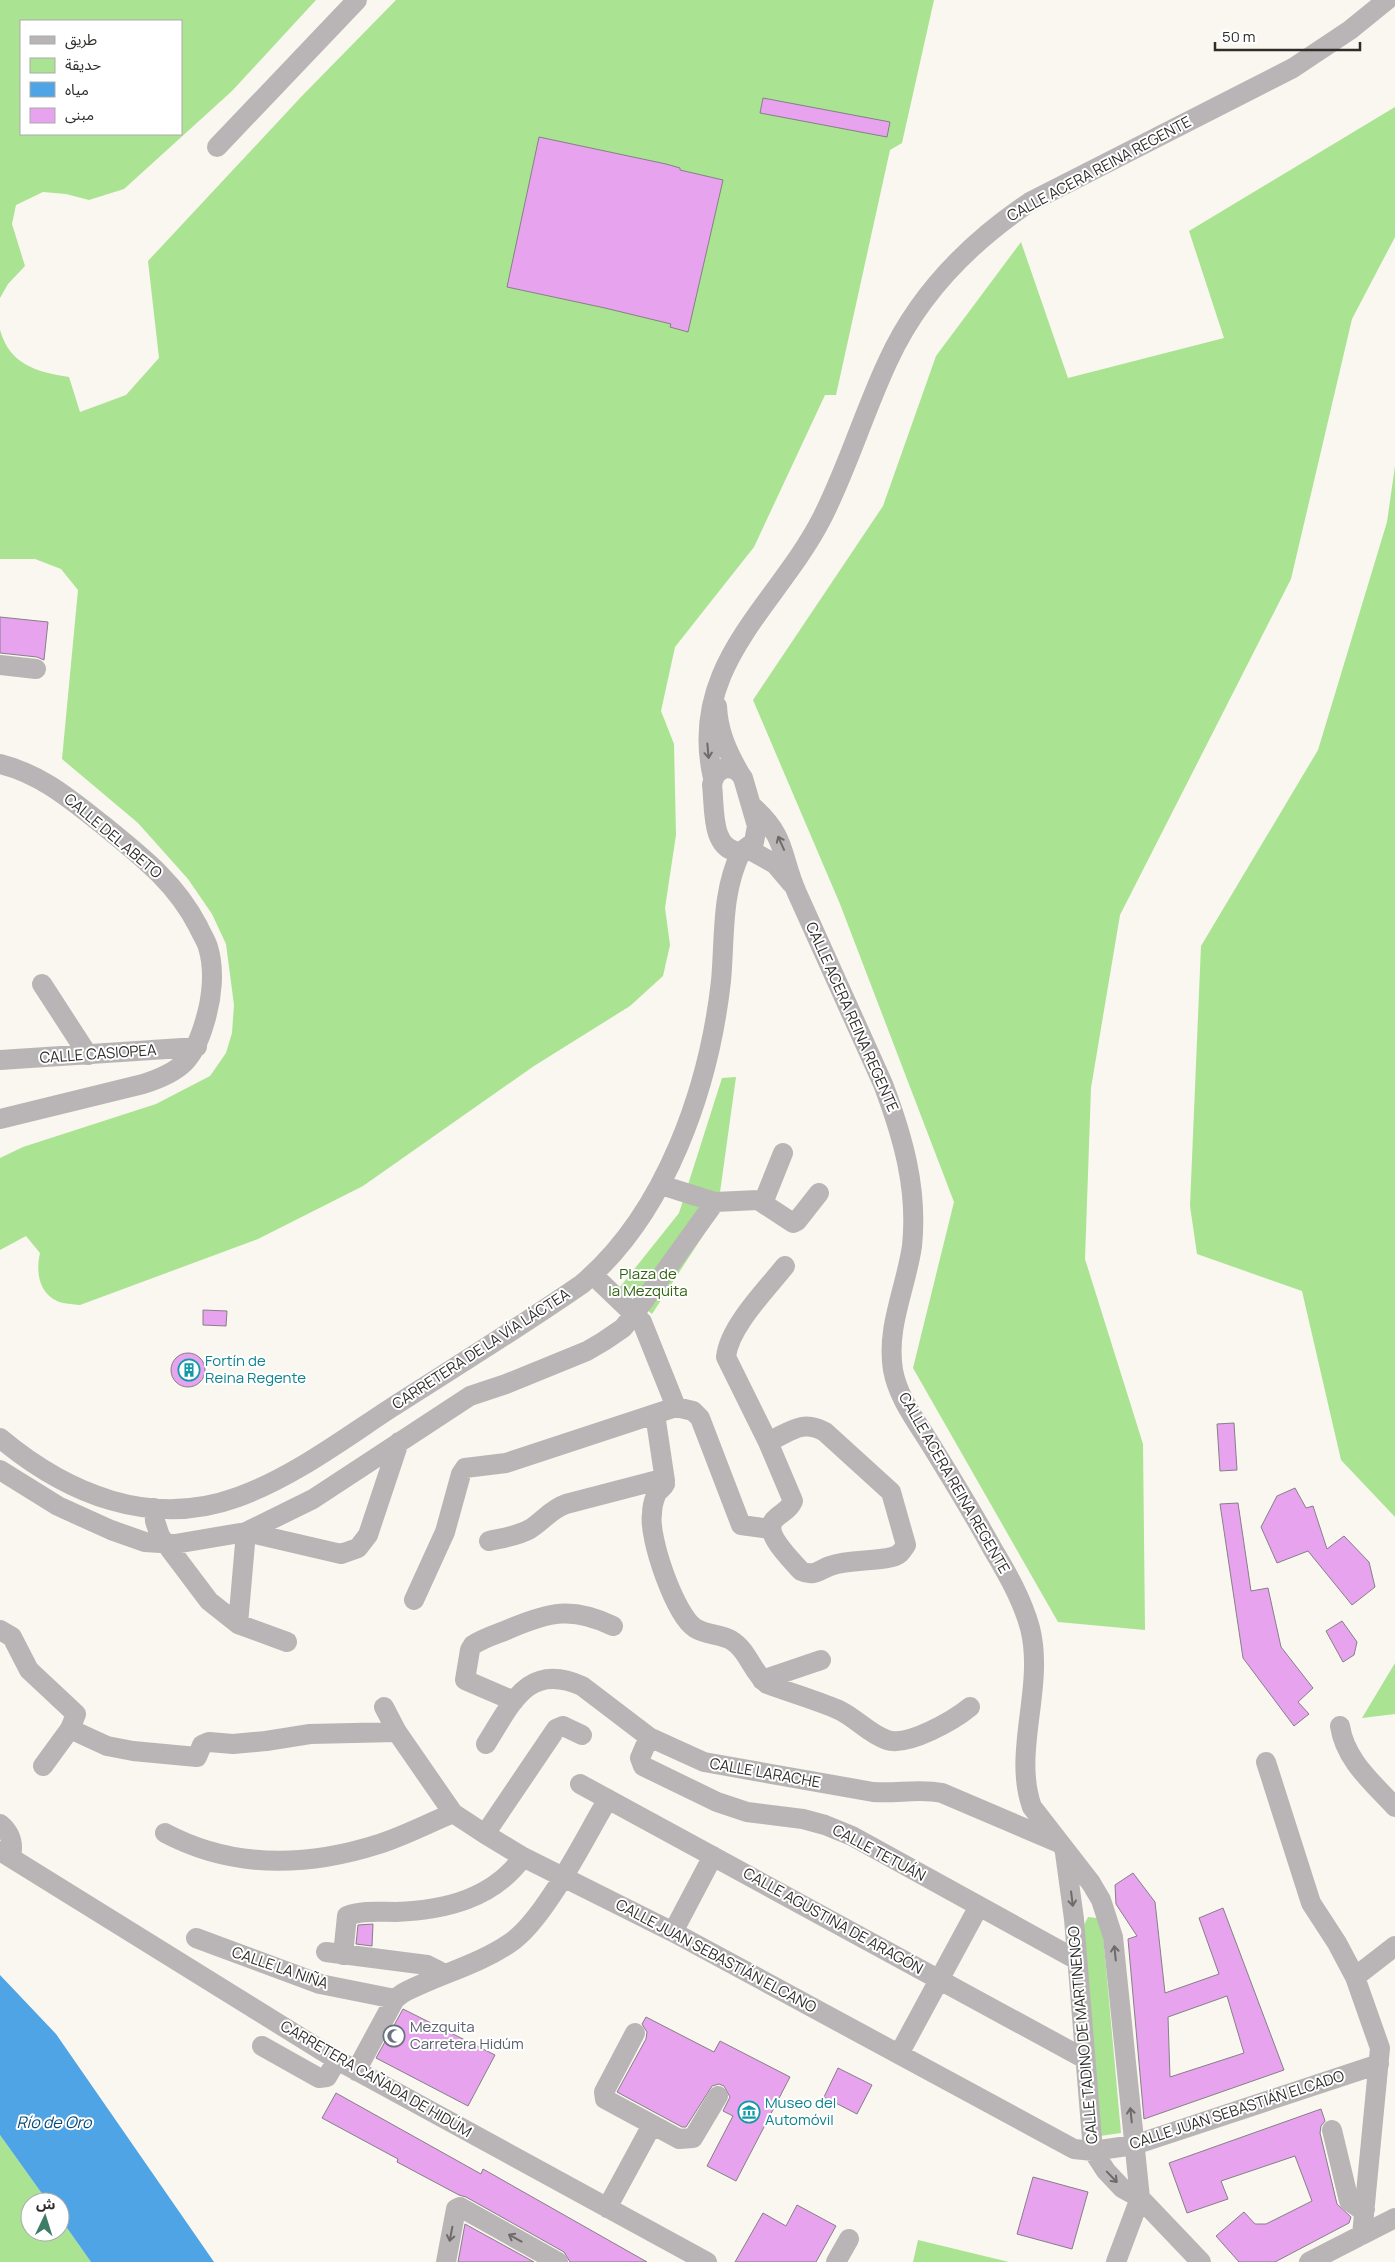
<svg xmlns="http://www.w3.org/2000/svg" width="1395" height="2262" font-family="Manrope,'Noto Sans Arabic',sans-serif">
<rect width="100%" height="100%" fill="#f9f7ef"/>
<path fill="#aae391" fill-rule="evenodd" d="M0,0h316l-84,91 -108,98 -35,11 -23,-6 -23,-2 -27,13 -4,19 13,42 -17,18 -8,14zM21,21h160v113h-160z
M396,0h538l-32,143 -12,7 -54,245h-11l-71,152 -79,100 -14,64 13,33 2,91 -11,73 5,37 -7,31 -33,30 -96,60 -171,120 -105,53 -178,66c-7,-1 -17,-1 -23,-4 -19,-9 -21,-30 -17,-48l-14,-17 -26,14v-92l23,-11 133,-43 54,-28 16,-23 6,-20 2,-28 -8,-61 -14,-30 -24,-35 -50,-56 -76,-64 16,-169 -17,-21 -26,-10h-35v-229c10,35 37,42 69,47l11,35 46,-17 33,-37 -11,-97 153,-164z
M1395,107v130l-43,82 -61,260 -171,336 -29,173 -6,171 58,185 2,186 -87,-8 -145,-254 41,-166 -114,-298 -87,-204 130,-194 53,-150 85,-114 47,136 156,-40 -35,-107z
M1395,466v1051l-54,-57 -39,-169 -105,-37 -7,-48 11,-260 117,-196 69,-228z
M736,1077l-19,137 -65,100 -32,-27 59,-74 43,-135z
M1395,1663v51l-33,4z
M1088,1917l9,1 5,5 19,210 -21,3 -16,-211z
M0,2135l48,67h-18v30h30v-14l31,44h-91z
M918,2240l91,22h-96z"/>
<path fill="#4fa4e5" d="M0,1975l56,59 158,228h-123l-31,-44v-16h-12l-48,-67z"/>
<path fill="#e7a3ee" stroke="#858085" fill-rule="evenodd" d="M763,98l127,24 -3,15 -127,-24z
M539,137l127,27 14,4v2l43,10 -35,152 -18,-5 1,-3 -66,-16 -98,-21z
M0,617l48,5 -4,38 -7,-3 -37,-4z
M203,1310l24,1 -1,15 -23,-1z
M171 1370a17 17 0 1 1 34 0a17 17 0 1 1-34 0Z
M1234,1423l3,47 -17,1 -3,-47z
M1295,1488l11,20 7,-2 14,43 17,-13 25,26 6,25 -23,18 -44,-54 -31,12 -16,-36 16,-31z
M1238,1503l13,88 17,-3 13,59 32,41 -15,14 11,12 -15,12 -51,-68 -23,-154z
M1342,1621l15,21 -3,13 -11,7 -17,-31z
M1133,1873l22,29 10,91 54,-19 -20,-56 24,-10 61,162 -140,49 -16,-180 9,-3 -21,-32 -1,-19zM1227,1996l17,57 -74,24 -2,-60z
M373,1924l-1,22 -16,-2 2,-19z
M403,2009l92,46 -27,51 -92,-48z
M646,2017l68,35 6,-11 70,36 -54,104 -29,-15 26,-50 -10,-5 7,-14 -6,-11 -5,-2 -7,2 -26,41h-4l-65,-35 29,-53 1,-7 -5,-8z
M838,2068l34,17 -15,29 -33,-17z
M336,2093l145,81 2,-5 164,93h-77l-6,-10 -98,-55 -7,-2 -62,-33 1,-3 -76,-41z
M1321,2109l4,12 -4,5 -1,7 17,71 14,13 -2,6 -74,39h-36l-23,-26 28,-24 11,12h11l46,-23 -17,-45 -74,25 7,18 -41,14 -18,-50z
M1033,2177l55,15 -16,57 -55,-15z
M797,2205l39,21 -20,36h-81l28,-49 23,13z
M465,2224l69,38h-76z"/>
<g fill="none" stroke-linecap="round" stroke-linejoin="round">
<path stroke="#b9b5b6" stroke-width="20" d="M217,147l140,-147
M0,665l36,4
M717,706c1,25 10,45 22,66
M0,764c41,10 71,36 103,61 38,31 72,57 95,101 3,7 8,14 10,21 7,23 4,51 -3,74 -11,39 -24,51 -62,63l-143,35
M725,768c9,0 13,2 18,10l14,48 -3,16 -13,10c-31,-1 -26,-44 -29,-67 2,-9 4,-13 13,-17z
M713,778c-26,-113 64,-172 109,-260 26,-51 42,-106 66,-157 31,-68 81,-118 142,-159l263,-134 57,-38 37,-30
M752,806c36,32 28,49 45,87 29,64 57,127 86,191 20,53 35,105 29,162 -6,42 -26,81 -19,124 5,28 24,52 38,75 21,34 42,68 61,103 15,25 30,51 38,80 15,59 -18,124 2,179l59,76 10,17 12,37 27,261 -24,64
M748,849l27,15 17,20
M42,984l46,71
M0,1060l197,-13
M661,1185l54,17 43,-2 35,23 4,-2 22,-28
M763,1203l20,-50
M593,1275l49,47 34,85 17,4 7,7 41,107 30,4
M655,1414l10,67
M0,1438c67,56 151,91 238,59 55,-20 104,-57 153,-89 64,-41 129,-81 191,-124 84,-71 127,-196 139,-303 4,-44 0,-88 20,-129
M768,1442l25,59c-4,10 -12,11 -19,19 -11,14 18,40 27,51 13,6 18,-1 29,-5 20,-7 42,-4 62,-9 8,-2 10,-6 14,-12l-15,-53 -66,-60c-23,-13 -35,0 -57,10l-42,-85c3,-30 40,-67 59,-91
M0,1470l58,36 53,24 34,12 30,2 71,-12 67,-33 157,-103 36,-12 81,-33 17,-10 19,-13 12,-15 80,-111
M154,1508l1,13 5,15 49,65 29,23 49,18
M489,1541c13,-3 29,-5 41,-12 13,-8 21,-20 36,-25l96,-25 3,5c-2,5 -7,6 -9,11 -2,5 -4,13 -4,19 -4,23 23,101 43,114 11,7 25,6 36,12 17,10 21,32 36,44 24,9 49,16 72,26 17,8 30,24 48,30 21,7 67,-20 83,-33
M414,1600l31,-68 16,-58 4,-6 41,-5 170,-56
M238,1624l8,-92 95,22 17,-6 10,-13 31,-93
M0,1630l12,7 17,33 47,44 -6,15 -27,37
M762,1680l59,-20
M514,1701l-49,-21 5,-30 3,-5c10,-7 24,-11 36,-16 40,-17 63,-23 104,-3
M384,1707l13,25 56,81 32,21 38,23 150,75 401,217 19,2 41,-6 245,-81
M1340,1726c5,34 33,57 55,81
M70,1729l37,17 26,5 64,6 5,-12 7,-3 24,2 33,-3 44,-7 87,-2
M649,1737l-9,21 3,8 6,3 68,33 30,10 56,7 22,6 27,11 225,124
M486,1744c25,-39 41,-83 96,-58l67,51 55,25 169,30c24,2 46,-4 69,1l115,49
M1266,1762l45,141 26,40 18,34 25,71 -18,187
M580,1784l505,275
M0,1824c11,9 14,19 11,33
M165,1833c68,36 142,34 214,11 25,-8 50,-21 74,-31
M485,1834l71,-105 7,-3 19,9
M0,1851l337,209 370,202
M1065,1853l9,66 19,232 13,20 16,17 18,10 61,64
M673,1932l40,-76
M196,1938l124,46 75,15
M326,1952l101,13 12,6 2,4
M343,1955l4,-39c14,-6 34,-4 49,-4 49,-2 97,-13 127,-55
M1355,1977l40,-31
M635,2033l-31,59 1,7 74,40 14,-1 25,-42
M262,2046l57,32 8,-1 10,-17
M899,2054l80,-148
M356,2071l39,-72 8,-6c34,-18 75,-28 107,-50 35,-23 75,-106 98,-144
M1332,2130l17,71 10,7 6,1
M607,2208l45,-83
M446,2262l10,-53 4,-2 98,55
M836,2262l13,-23
M1309,2262l86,-44"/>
</g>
<defs><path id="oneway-shaft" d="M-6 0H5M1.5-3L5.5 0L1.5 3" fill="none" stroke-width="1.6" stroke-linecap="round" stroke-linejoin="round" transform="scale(1.25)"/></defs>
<g stroke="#6d6a69">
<use href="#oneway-shaft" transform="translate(708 751) rotate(85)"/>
<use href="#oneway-shaft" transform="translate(781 843) rotate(-114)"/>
<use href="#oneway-shaft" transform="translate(1072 1899) rotate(83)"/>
<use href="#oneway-shaft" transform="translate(1115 1953) rotate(-96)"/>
<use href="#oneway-shaft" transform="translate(1131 2115) rotate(-96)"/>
<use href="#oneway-shaft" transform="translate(1112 2177) rotate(46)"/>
<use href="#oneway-shaft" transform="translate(451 2234) rotate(101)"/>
<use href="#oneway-shaft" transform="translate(515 2238) rotate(-151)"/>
</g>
<defs>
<g id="building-ring" transform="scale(1.125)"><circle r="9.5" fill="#fff" stroke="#0f9aa8" stroke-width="1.5"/><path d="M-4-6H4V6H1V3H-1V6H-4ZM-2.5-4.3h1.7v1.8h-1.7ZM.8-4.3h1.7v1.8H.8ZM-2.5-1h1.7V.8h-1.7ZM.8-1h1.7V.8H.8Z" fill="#0f9aa8"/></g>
<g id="mosque-ring" transform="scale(1.125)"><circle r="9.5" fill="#fff" stroke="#6b7280" stroke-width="1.5"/><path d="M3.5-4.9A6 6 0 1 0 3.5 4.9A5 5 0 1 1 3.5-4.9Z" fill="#6b7280"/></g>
<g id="museum-ring" transform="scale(1.125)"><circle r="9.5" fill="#fff" stroke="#0f9aa8" stroke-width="1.5"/><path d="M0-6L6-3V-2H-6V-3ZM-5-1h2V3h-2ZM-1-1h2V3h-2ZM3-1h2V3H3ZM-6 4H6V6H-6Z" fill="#0f9aa8"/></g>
</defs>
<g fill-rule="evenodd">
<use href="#building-ring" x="189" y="1370"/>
<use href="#mosque-ring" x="394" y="2036"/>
<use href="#museum-ring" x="749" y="2112"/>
</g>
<g text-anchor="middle" stroke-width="4" stroke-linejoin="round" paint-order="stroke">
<g font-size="15" fill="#2e2d2a" stroke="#fff">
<text transform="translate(1099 169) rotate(-28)" y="5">CALLE ACERA REINA REGENTE</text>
<text transform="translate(113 836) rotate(40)" y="5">CALLE DEL ABETO</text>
<text transform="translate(852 1017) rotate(66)" y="5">CALLE ACERA REINA REGENTE</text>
<text transform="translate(98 1054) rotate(-4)" y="5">CALLE CASIOPEA</text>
<text transform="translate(481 1349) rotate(-33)" y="5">CARRETERA DE LA VÍA LÁCTEA</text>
<text transform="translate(954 1483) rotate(60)" y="5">CALLE ACERA REINA REGENTE</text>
<text transform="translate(765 1773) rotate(10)" y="5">CALLE LARACHE</text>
<text transform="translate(879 1853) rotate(28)" y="5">CALLE TETUÁN</text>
<text transform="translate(833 1921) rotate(29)" y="5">CALLE AGUSTINA DE ARAGÓN</text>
<text transform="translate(716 1956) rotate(28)" y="5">CALLE JUAN SEBASTIÁN ELCANO</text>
<text transform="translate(280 1968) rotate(19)" y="5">CALLE LA NIÑA</text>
<text transform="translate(1083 2035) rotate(-95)" y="5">CALLE TADINO DE MARTINENGO</text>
<text transform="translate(376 2079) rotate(30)" y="5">CARRETERA CAÑADA DE HIDÚM</text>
<text transform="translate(1237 2110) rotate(-18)" y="5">CALLE JUAN SEBASTIÁN ELCADO</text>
</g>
<g font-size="15" fill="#2f620d" stroke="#fff">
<text x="648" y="1279">Plaza de<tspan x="648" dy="17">la Mezquita</tspan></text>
</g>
<g font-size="15" fill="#0d838f" stroke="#fff" text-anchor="start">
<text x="205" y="1366">Fortín de<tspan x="205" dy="17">Reina Regente</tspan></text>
<text x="765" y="2108">Museo del<tspan x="765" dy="17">Automóvil</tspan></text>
</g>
<g font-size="15" fill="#5b616d" stroke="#fff" text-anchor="start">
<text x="410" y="2032">Mezquita<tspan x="410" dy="17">Carretera Hidúm</tspan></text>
</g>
<g font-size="16" font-style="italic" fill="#094b76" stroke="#fff">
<text x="54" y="2128">Río de Oro</text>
</g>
</g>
<rect x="20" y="20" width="162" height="115" fill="#ffffff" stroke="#ababaa"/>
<rect x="30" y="36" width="25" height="8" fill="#b9b5b6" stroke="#ababaa"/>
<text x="65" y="45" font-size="15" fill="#2e2d2a">طريق</text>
<rect x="30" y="58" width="25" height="15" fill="#aae391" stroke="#ababaa"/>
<text x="65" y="70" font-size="15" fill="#2e2d2a">حديقة</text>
<rect x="30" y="82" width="25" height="15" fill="#4fa4e5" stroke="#ababaa"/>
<text x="65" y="95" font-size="15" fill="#2e2d2a">مياه</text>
<rect x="30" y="108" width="25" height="15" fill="#e7a3ee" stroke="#ababaa"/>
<text x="65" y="120" font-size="15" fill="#2e2d2a">مبنى</text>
<g transform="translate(45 2217) rotate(4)"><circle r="24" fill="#ffffff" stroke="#ababaa"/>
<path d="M0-4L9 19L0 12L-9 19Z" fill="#3f7c68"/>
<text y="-8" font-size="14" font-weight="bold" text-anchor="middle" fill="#2e2d2a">ش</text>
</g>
<path d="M1215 42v8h145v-8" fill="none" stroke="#2e2d2a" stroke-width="2.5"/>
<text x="1222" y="42" font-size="15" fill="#2e2d2a" stroke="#ffffff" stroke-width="4" paint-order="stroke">50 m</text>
</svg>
